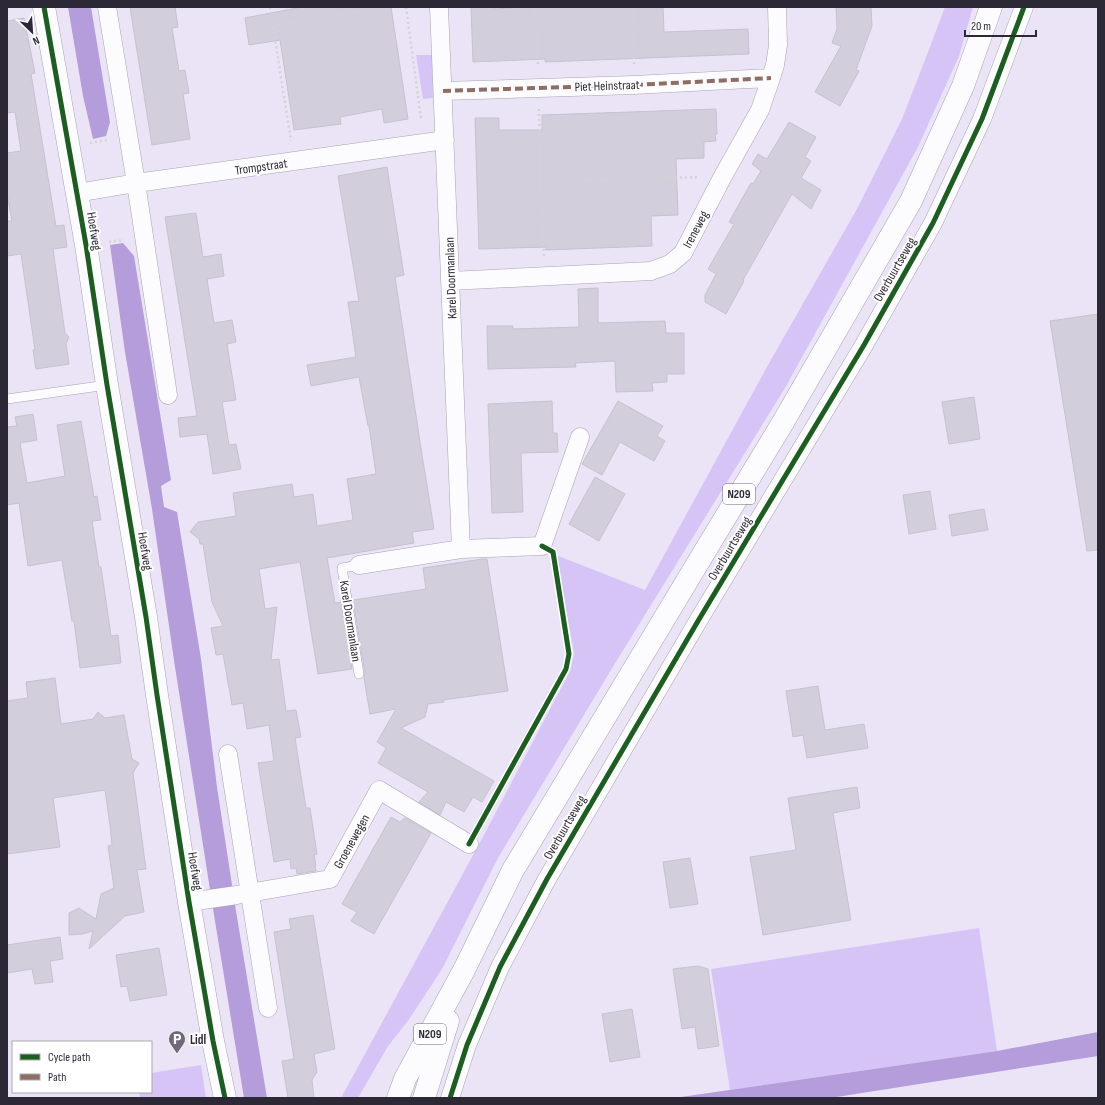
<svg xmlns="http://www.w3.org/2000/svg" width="1105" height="1105" font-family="'Sofia Sans Condensed',sans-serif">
<rect width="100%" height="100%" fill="#eae4f6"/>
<path fill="#d7c4f7" d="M945,7h28l-14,49 -41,91 -133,241 -171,277 -116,193 -56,111 -34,52 -20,25 -30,52h-17l143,-263 86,-164 4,-18 -18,-98 89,35 123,-225 90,-158 44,-88 23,-59z
M416,55h16l1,43 -10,1z
M979,928l18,123 -267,39 -19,-121z
M201,1065l5,33h-66l-1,-6h12v-19z"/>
<path fill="#b59cda" d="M68,7h23l19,115 -4,14 -13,3 -10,-43z
M123,243l11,13 37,224 -10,6 3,21 13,5 24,147 16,128 19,124 31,187h-23l-30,-183 -39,-248 -23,-158 -27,-157 -15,-107z
M1098,1032v24l-268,42h-156l323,-47z"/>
<path fill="#d3cedc" stroke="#c7c2d0" d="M130,7h45l3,20 -6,1 7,43 6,-1 4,23 -6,1 7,45 -38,6z
M302,7h89l17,112 -24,4 -2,-14 -42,8 1,7 -47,6 -14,-90 -31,5 -4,-27z
M471,7h24v2l28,-2h140l1,25 84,-3 1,25 -204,8v-3l-72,3z
M836,7h35l1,19 -16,44 3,1 -19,35 -25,-14 26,-46 -9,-3 5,-14z
M24,18l11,55 -4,1 25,152 8,-1 3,22 -14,2 12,84 4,4 -3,7 3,20 -33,5 -3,-19h2l-14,-96 -14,2v-35h5l-5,-27v-41l14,-2 -6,-39 -8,1v-92z
M716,109l1,25h-2l1,7 -12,1v16l-28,1 2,56 -27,1 1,30 -106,4v-3l-67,2 -4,-131h24v12h43v-15z
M789,122l27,15 -11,20 6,4 -10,17 20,12 -10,19 -19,-15 -49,86 1,1 -18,33 -21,-12v-7l11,-21 -8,-5 26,-45 -5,-2 22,-39 2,1 8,-13 -9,-7 6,-10 9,5z
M387,167l17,108 -9,2 25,165 14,87 -22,3 2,11 -87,15 8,45 6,-1 11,67 -34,5 -18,-112 -41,7 6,40 12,-2 -6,53 8,-1 7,52 10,-1 5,27 -6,1 11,70h4l7,46 -3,1 2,10h-1l1,6 -19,3 -1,-6 -5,1 -1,-10 -16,3 -16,-99 16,-2 -5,-36 -22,4 -4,-26 -11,2 -9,-51 -7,1 -5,-27 12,-2 -11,-24 -9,-58h-3l-1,-5 -9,-7 8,-10 38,-6 -3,-23 59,-9 2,13 19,-3 4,32 36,-6 -6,-41 29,-5 -7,-48h-1l-9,-49 -48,9 -4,-21 49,-8 -8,-55 11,-1 -21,-125z
M196,213l7,44 18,-3 3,22 -17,3 7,44 18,-3 4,22 -9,2 9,56 -14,2 7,43 7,-1 5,25 -28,5 -6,-40 -27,3 -2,-19 19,-2 -32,-199z
M598,288v35l67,-2 1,12h18v41h-17v8l-15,1 1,8 -37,1 -1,-31 -40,2 1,4 -88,2 -1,-43h26v3l66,-2 -1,-38z
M1098,314v236l-11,1 -37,-230z
M974,397l6,42 -31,5 -7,-42z
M552,401l1,32h4l1,19 -37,1 2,59 -31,1 -4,-109z
M618,401l45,25 -6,10 8,5 -11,20 -34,-19 -18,33 -20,-11z
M33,414l4,26 -17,3 7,40 38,-7 -8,-51 24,-4 13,76 3,-1 4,24 -9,1 7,46h2l10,69 7,-1 3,28 -41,5 -6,-47h-2l-10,-61 -34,6 -9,-63 -12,2v-78l10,-1 -2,-9z
M595,477l30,17 -26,47 -30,-17z
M930,491l6,38 -27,5 -6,-39z
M984,509l4,21 -36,6 -3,-21z
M482,559h5l21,132 -65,9 1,2 -16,2 -3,13 -24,11 93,53 -12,21 -9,-5 -9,15 -18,-10 -6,13 -21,-13 9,-10 -50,-29 8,-15 -9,-6 19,-33 -26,5 -6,-36 1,-5 -12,-73 73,-11 -3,-21z
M55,678l6,46 32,-5 5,-7 7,6 19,-3 8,44 7,4 -6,10 13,96 -9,1 7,42 -19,4 -36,33 4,-18 -11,3 -13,1v-22l10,-5 17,11 5,-25 13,-6 -6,-42 4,-1 -2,-20 -5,-35 -52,8 7,49 -53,7v-153l21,-3 -2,-16z
M818,686l7,44 39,-6 4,24 -61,10 -4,-23 -10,2 -7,-46z
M857,787l3,21 -27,5 18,107 -88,15 -13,-78 46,-7 -8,-52z
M391,817l9,5 5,-4 26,15 -57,101 -23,-13 6,-9 -15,-8z
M690,858l8,46 -28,4 -7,-46z
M313,915l22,134 -21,5 3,18 -5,8 2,18h-26l-6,-37 12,-2 -20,-127 17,-3 -2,-10z
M60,937l3,22 -13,2 3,21 -18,2 -3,-15 -25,4v-28z
M159,948l8,47 -37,6 -3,-15 -6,1 -5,-32z
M698,966l10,3 11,77 -21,3 -3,-22 -13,2 -9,-60z
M632,1009l8,48 -30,5 -8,-48z"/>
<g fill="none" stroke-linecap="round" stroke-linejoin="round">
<g stroke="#a8a3b1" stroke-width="10">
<path id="service" d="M7,399l100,-14
M359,674l-17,-106 17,-3"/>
</g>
<g stroke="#a8a3b1" stroke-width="19">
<path id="minor" d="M107,7l29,176 32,212
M439,7l22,542
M443,91l191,-6 137,-7
M77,193l59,-10 309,-43
M450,281l201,-10 19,-7 13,-11 40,-77 37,-66 11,-32 4,-13 3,-20 -1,-38
M359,565l102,-16 81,-3 38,-109
M228,754l40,254
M189,902l48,-7 93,-16 49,-89 90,54
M450,1098l17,-53 33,-78 47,-88 151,-258 166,-276 69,-122 49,-104 42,-112"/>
</g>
<g stroke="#a8a3b1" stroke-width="23">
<path id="tertiary" d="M44,7l42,238 21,140 39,232 11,78 32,207 24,139 12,57"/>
</g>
<g stroke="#a8a3b1" stroke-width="23">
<path id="primary" d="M398,1098l7,-19 59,-109 49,-100 189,-314 80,-132 129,-223 52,-115 28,-79
M424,1098l24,-77"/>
</g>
<path stroke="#d4d2d7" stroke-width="2.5" stroke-dasharray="2 3" stroke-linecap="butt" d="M270,7l21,134
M406,7l15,112
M535,7l3,59
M633,7l1,57
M273,26l118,-19
M539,109l1,73 4,74
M90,143l17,-3
M540,182l159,-5
M109,242l15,-2"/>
<use href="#service" stroke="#fcfbfe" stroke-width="9"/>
<use href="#minor" stroke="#fcfbfe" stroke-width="18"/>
<use href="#tertiary" stroke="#fcfbfe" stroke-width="22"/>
<use href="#primary" stroke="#fcfbfe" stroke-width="22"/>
<path stroke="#8d6e63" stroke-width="4" stroke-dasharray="8 4" stroke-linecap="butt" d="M443,91l191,-6 137,-7"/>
<g stroke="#fff" stroke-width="8">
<path id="cycleway" d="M44,7l42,238 21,140 39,232 11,78 32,207 24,139 12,57
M469,844l97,-175 3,-15 -16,-102 -11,-6
M450,1098l17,-53 33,-78 47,-88 151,-258 166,-276 69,-122 49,-104 42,-112"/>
</g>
<use href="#cycleway" stroke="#1b5e20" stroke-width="5"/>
</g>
<defs>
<g id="parking-pin" transform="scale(0.9)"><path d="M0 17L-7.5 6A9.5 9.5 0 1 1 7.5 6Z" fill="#6f6a79" stroke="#fff"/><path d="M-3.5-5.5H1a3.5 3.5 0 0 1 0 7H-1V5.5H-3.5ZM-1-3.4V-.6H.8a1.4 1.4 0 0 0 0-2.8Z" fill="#fff"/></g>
</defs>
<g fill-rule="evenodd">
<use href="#parking-pin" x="177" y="1039"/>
</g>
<g text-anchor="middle" stroke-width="4" stroke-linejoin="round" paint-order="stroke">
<g fill="#fff" stroke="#6c6872" stroke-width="1">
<rect x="723" y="484" width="32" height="20" rx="3"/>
<rect x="414" y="1024" width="32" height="20" rx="3"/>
</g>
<g font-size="12" font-weight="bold" fill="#2d2835">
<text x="739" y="498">N209</text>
<text x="430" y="1038">N209</text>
</g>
<g font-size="13" fill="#2d2835" stroke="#fff">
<text transform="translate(607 85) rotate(-2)" y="5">Piet Heinstraat</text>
<text transform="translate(261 166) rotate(-8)" y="5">Trompstraat</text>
<text transform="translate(695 229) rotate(-62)" y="5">Ireneweg</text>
<text transform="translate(95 231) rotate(81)" y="5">Hoefweg</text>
<text transform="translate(894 269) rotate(-60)" y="5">Overbuurtseweg</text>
<text transform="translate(450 278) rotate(-92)" y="5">Karel Doormanlaan</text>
<text transform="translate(729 548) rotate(-59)" y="5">Overbuurtseweg</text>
<text transform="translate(146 551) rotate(81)" y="5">Hoefweg</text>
<text transform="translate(351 621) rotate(81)" y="5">Karel Doormanlaan</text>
<text transform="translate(564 827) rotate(-60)" y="5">Overbuurtseweg</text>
<text transform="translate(351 841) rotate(-61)" y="5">Groenewegen</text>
<text transform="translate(196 871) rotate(81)" y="5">Hoefweg</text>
</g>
<g font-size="13" font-weight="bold" fill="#2d2835" stroke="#fff" text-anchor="start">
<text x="190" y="1044">Lidl</text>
</g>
</g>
<rect width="1105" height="1105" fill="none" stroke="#2d2835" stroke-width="16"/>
<rect x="12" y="1041" width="140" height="52" fill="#ffffff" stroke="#aba9ae"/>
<rect x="20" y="1054" width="20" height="6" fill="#1b5e20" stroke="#aba9ae"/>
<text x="48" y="1061" font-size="12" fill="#2d2835">Cycle path</text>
<rect x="20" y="1074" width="20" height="6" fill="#8d6e63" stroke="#aba9ae"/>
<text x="48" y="1081" font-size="12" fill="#2d2835">Path</text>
<g transform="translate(32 32) rotate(155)" stroke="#ffffff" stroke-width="3" paint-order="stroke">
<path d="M0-3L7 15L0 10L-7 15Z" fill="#2d2835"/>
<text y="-6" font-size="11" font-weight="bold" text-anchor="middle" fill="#2d2835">N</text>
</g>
<path d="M965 30v6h71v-6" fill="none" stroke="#2d2835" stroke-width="2"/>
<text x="971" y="30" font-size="12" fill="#2d2835" stroke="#ffffff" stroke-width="3" paint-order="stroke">20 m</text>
</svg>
